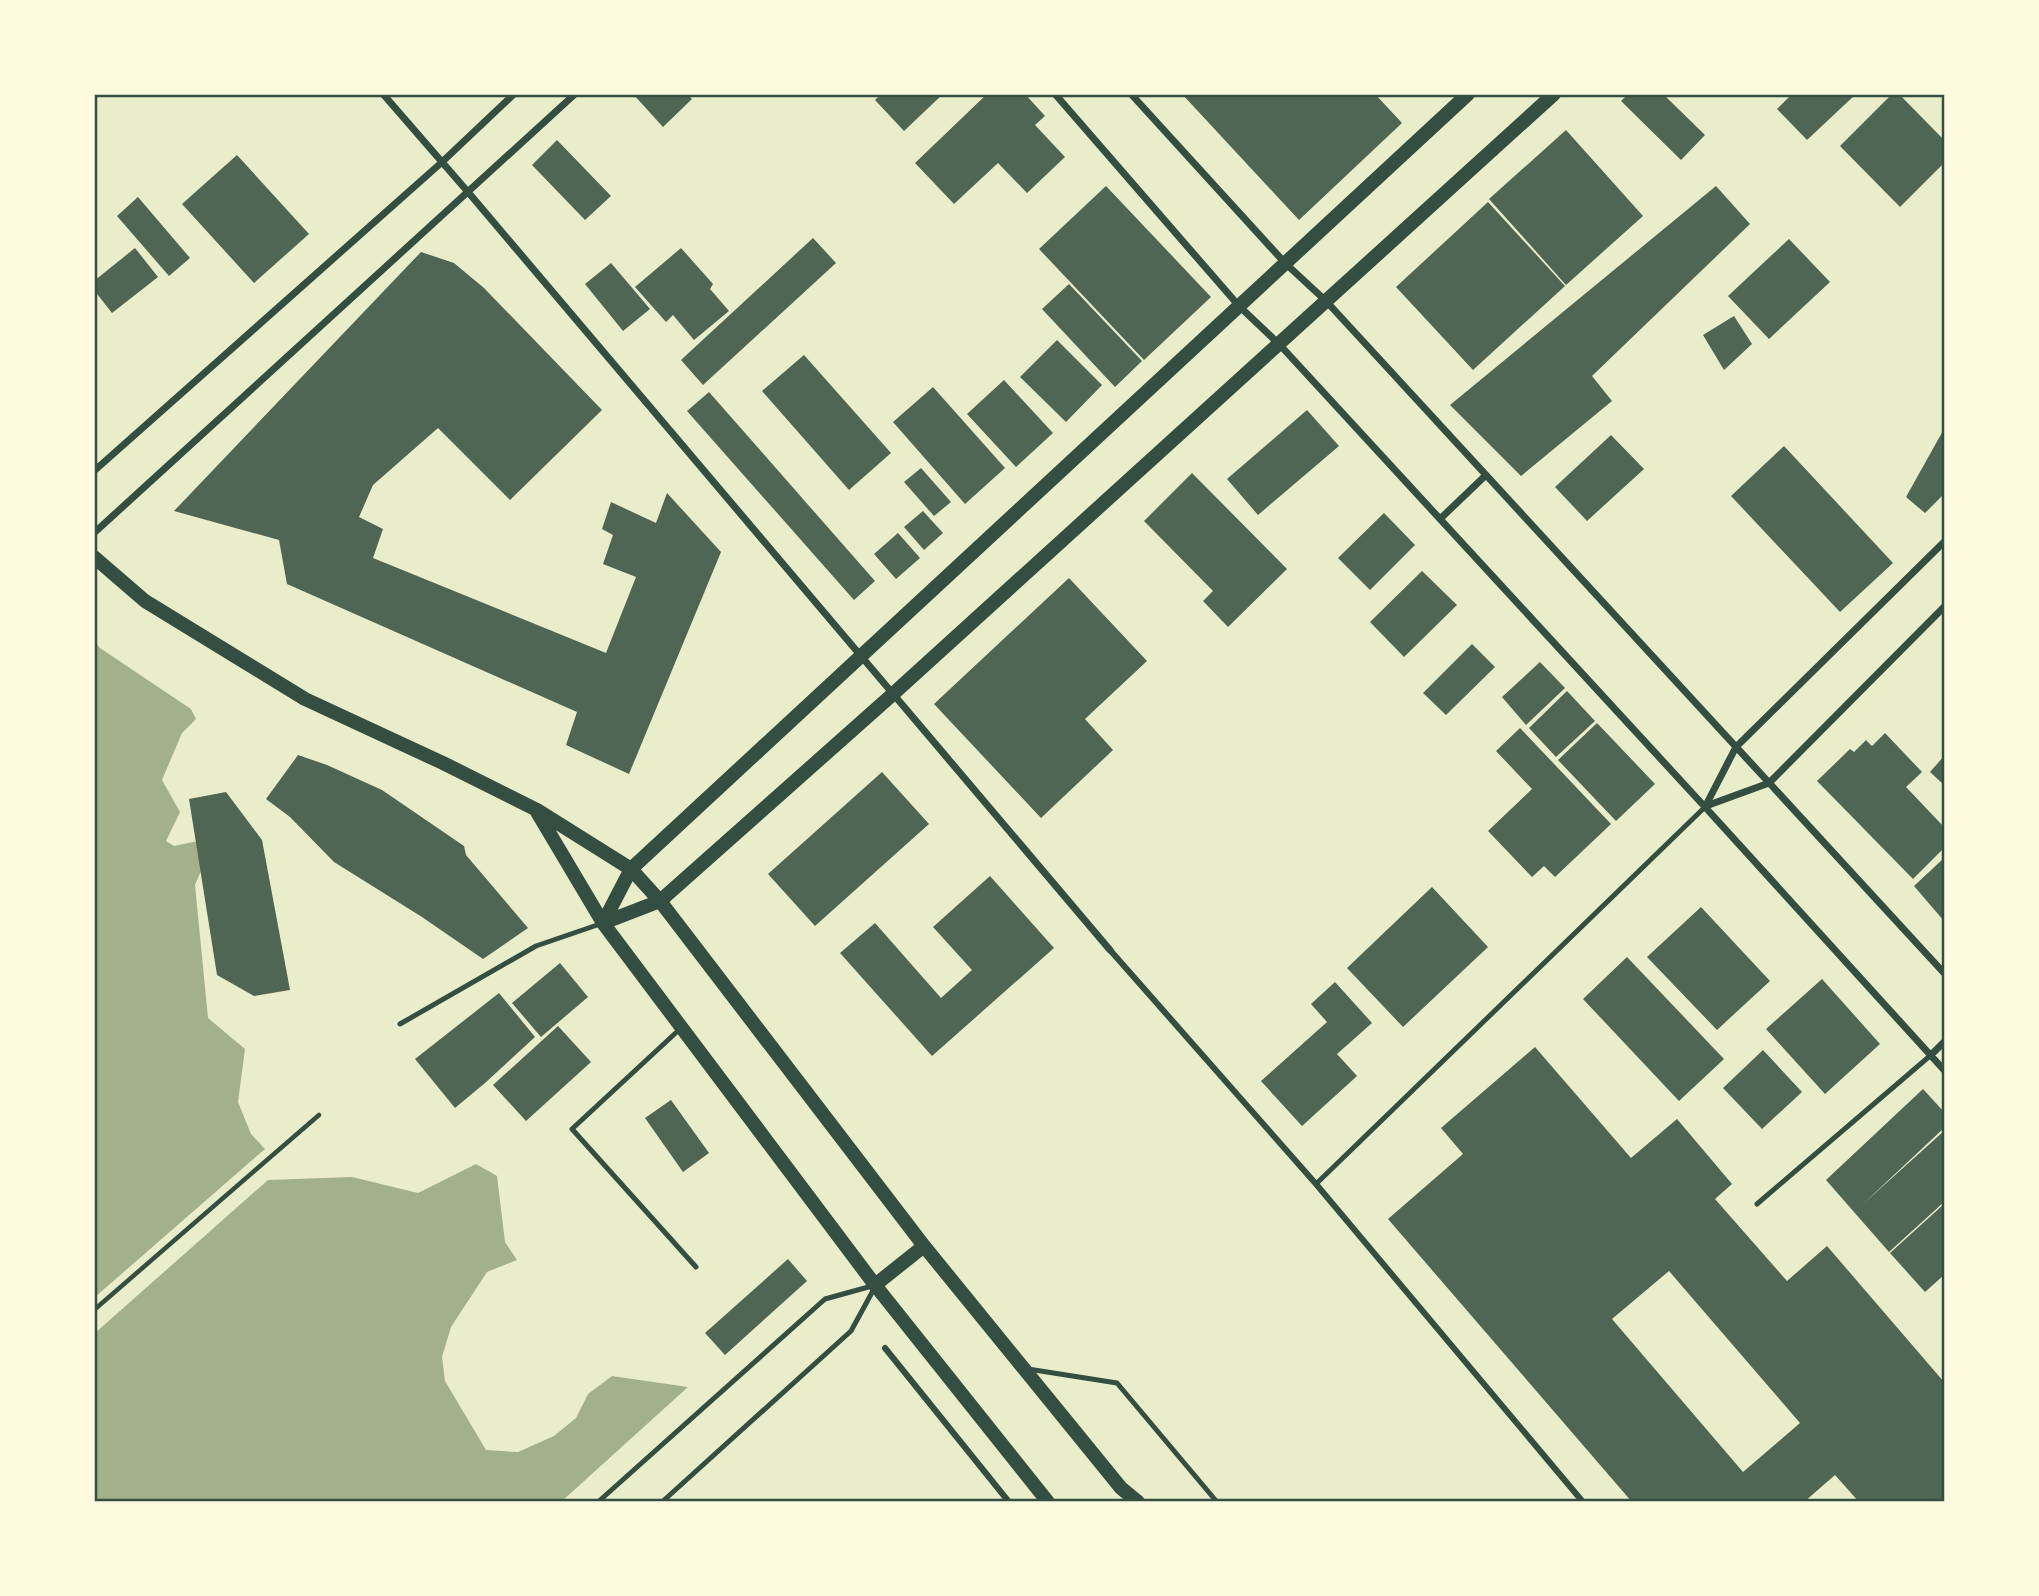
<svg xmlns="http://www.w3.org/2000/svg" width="2039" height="1596" font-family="Manrope,sans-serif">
<rect width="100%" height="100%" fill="#e9edc9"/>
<path fill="#a3b18a" d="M94,641l6,7 91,61 5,10 -14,14 -20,47 18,32 -14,29 8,5 24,-5 11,11 -14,33 13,133 37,31 -7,53 13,32 14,15 -170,148z
M476,1164l21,12 8,66 12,18 -30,12 -36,55 -9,30 3,24 41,69 32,2 36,-16 22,-18 12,-24 24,-18 76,11 -126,114h-467v-168l173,-153 84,-3 66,16z"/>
<path fill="#4f6655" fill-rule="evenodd" d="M633,94h54l5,5 -29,28z
M881,94h62l-39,37 -29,-31z
M987,94h38l20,22 -10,9 30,32 -38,36 -29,-30 -44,41 -39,-41z
M1182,94h193l27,29 -103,97z
M1628,94h35l42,41 -24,25 -60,-59z
M1792,94h64l-49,46 -30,-31z
M1892,94h7l45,46v23l-44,44 -60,-61z
M1566,130l77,86 -77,69 -77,-86z
M557,140l54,56 -26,24 -53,-55z
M237,155l72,79 -55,49 -72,-79z
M1106,186l105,111 -67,63 -105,-111z
M1716,186l34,38 -158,152 20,25 -91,75 -71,-71z
M138,197l52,61 -21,18 -52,-60z
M1488,202l77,84 -92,84 -77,-83z
M813,238l23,25 -133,122 -22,-25z
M1789,239l41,43 -61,57 -41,-43z
M135,248l23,29 -46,36 -18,-23v-9z
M681,248l32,36 -3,5 19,22 -35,29 -21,-25 -7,7 -31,-35z
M421,252l33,11 30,25 118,122 -92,90 -72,-72 -65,57 -14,32 24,12 -10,29 233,95 30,-76 -33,-13 10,-29 -11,-6 9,-27 45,21 11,-30 54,59 -92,222 -63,-29 11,-33 -290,-128 -8,-44 -105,-29z
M611,263l39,46 -27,22 -38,-47z
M1069,284l73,77 -27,26 -73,-78z
M1734,316l18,28 -28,26 -21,-35z
M1057,340l45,45 -36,37 -46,-45z
M804,355l87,98 -42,37 -87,-99z
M1004,380l49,53 -37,34 -49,-53z
M933,387l72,81 -40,36 -72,-82z
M709,392l166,189 -21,19 -167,-189z
M1307,410l32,36 -81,69 -31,-36z
M1944,429v65l-19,19 -19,-16z
M1611,435l33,34 -57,52 -32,-34z
M1784,446l109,117 -53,49 -109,-116z
M921,468l30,34 -17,14 -30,-34z
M1192,473l95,96 -59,58 -25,-26 10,-10 -69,-70z
M923,511l20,22 -19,17 -20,-23z
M1384,513l31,32 -45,45 -32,-32z
M898,533l22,25 -24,21 -22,-25z
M1422,571l35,34 -53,52 -34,-35z
M1069,578l78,83 -62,58 28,31 -72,68 -107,-114z
M1472,644l23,23 -49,48 -23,-22z
M1540,662l25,26 -39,37 -24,-28z
M1567,691l28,30 -39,36 -27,-29z
M1597,723l58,61 -39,37 -58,-61z
M1520,728l91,96 -56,53 -11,-11 -12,11 -44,-46 44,-42 -36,-38z
M1885,733l37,39 -16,15 38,40v21l-31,31 -96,-98 33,-32 4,3 12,-12 6,6z
M298,755l29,10 55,25 82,56 2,9 62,73 -45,31 -61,-42 -88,-55 -44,-45 -24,-18z
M1944,756v29l-14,-13z
M882,772l47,52 -114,102 -47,-52z
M226,792l36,48 28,150 -36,6 -37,-21 -28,-176z
M1944,858v63l-30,-35z
M990,876l64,72 -122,108 -92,-103 35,-30 66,75 31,-28 -39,-43z
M1432,887l56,60 -85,80 -56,-59z
M1701,907l69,74 -53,49 -70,-73z
M1627,957l97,102 -45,42 -96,-102z
M560,963l28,34 -47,40 -29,-34z
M1822,979l58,65 -55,50 -59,-65z
M1335,982l37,41 -35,31 20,22 -55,50 -41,-45 66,-59 -16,-18z
M499,993l36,44 -50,46 -30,25 -40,-49z
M558,1026l33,36 -65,59 -33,-36z
M1535,1047l96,111 46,-39 55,65 -17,15 72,82 40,-35 117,136v120h-85l-24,-27 -31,27h-172l-244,-283 75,-65 -22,-26zM1669,1271l131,152 -57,49 -131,-153z
M1763,1050l39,42 -40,37 -39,-41z
M1923,1089l21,23v16l-81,76 81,-73v71l-55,50 -63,-72z
M671,1100l38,53 -26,19 -38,-54z
M1944,1204v71l-19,17 -35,-39z
M788,1259l19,22 -82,74 -20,-22z"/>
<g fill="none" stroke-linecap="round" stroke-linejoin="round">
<path stroke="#344e41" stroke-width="4.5" d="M94,1310l225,-195"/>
<path stroke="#344e41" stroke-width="5" d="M400,1024l136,-78 67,-23
M681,1028l-109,101 124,138
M1316,1184l389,-377
M1757,1204l174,-149
M1028,1369l89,14 100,119
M598,1502l227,-203 47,-13
M662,1502l189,-171 24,-44"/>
<path stroke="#344e41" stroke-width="6" d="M1110,950l206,234 267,318
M885,1348l124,154"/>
<path stroke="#344e41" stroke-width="7" d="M383,94l85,98 642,758
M1055,94l184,212 40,38 426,463 239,263
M1131,94l154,169 41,38 618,672
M94,471l347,-308 73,-69
M1440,519l46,-44
M94,533l481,-439
M1706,806l63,-23 175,-176
M1705,807l31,-60 208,-205
M1931,1055l13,-13"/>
<path stroke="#344e41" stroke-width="14" d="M94,557l51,44 160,98 138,64 94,47 94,59 29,32 264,345 197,242 17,14
M537,812l66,111 272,362 173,217
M603,923l57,-22 233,-207 661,-600
M603,923l28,-54 837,-775
M875,1285l49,-39"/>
</g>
<rect width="2039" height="1596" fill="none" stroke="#fefae0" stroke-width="192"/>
<rect x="96" y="96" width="1847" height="1404" fill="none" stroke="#344e41" stroke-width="2.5"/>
</svg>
